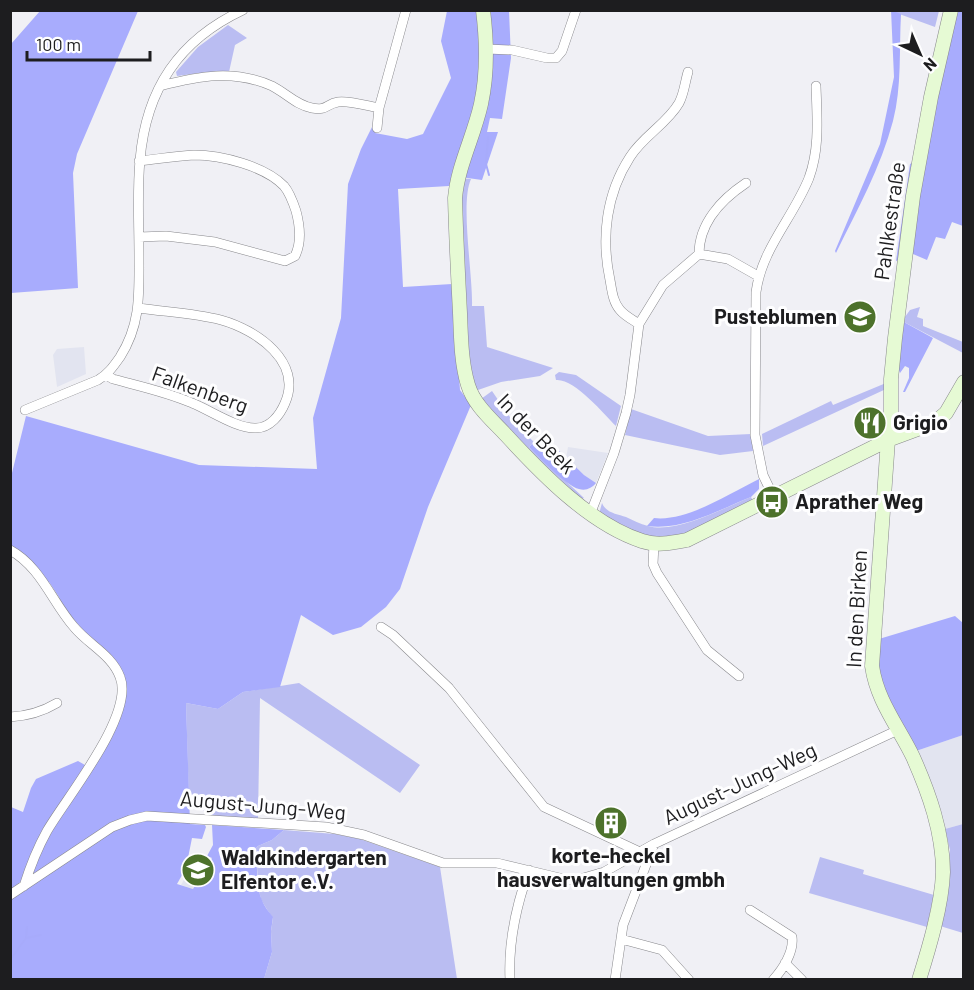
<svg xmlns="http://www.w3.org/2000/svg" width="974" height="990" font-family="Barlow,sans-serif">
<rect width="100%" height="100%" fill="#f0f0f5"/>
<path fill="#e2e4f0" d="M84,347l2,27 -29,13 -4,-32 4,-6z
M568,447l40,6 -12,30 -12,-8 -18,-17z
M963,735v89l-18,5 -29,-78z
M198,854l14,4 -19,31 -12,-4z"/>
<path fill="#babdf2" d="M891,11h48l-4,16z
M228,25l19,13 -12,7 -6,27 -29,1 -23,3 -1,-4 22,-25z
M459,178l12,1c-11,24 2,96 1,127h12l3,41 66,21 -13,8 -39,6 -23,8 -3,-1 -7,-19z
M920,307l-3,10 6,2v7l40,16v11l-61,-32 8,-11z
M559,372l17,3 45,31 -5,20c-12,-12 -42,-48 -60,-46l-1,-5z
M886,383v6l-123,57 -1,-12 69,-33 2,4z
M492,391l22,32 20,19 -5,5 55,51 -3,1 -31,-24 -69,-76z
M631,409l77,27 43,-2 2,17 -33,4 -95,-20z
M751,497l3,6 -73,35 -40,-1 -42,-23 3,-11c4,10 15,11 24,14 7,3 14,7 22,9 29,8 75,-18 103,-29z
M299,683l121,82 -20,28 -140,-95 -2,121 -41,-1 -28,-16 -3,-99 32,6 25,-17z
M963,824v109l-23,-7 10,-76 -5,-21z
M284,830l51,4 25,5 80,28 17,112h-193l8,-27 -1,-21 2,-13c-4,-6 -8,-11 -11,-17 -5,-11 -4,-37 -7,-52l3,-3 14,-6z
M820,857l44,13 -1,4 71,21 -7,32 -118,-34z"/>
<path fill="#a8acfd" d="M891,10l10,4c-2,35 1,73 -8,107 -12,46 -36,89 -57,132l-1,-2 45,-107 14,-67z
M40,11h98l-61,143 -4,19 5,115 -67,5v-249z
M447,11h62l2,47 -9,61 -12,-1 -3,14h11l-16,48 -29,-4 -4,10 -51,3 5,98 49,-3 8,106 11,15 -43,102 -28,82 -14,18 -25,20 -28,8 -32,-20 -21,72 -37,5 -25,17 -32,-6 4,121 15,1 1,2 -4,12 -10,-1 -6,30 -9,16 16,5 19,-31 -5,-2 6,-11 -1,-20 72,5 -12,10 -14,6 -3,3c3,15 1,39 7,51 2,6 7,12 11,17l-2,14 1,21 -8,27 -253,1v-173l12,5 8,-24 5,-9 42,-18 14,8c14,-19 40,-70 32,-92l-62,-71 -3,-9 -10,-15h-3l-35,-34v-71l15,-61 173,49 118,4 -4,-51 28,-100 7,-134 13,-35 15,-30 -1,14 32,6 16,-5 28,-56 -10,-37z
M955,11h8v215l-11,-4 -7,17 -9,-2 -9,23 -14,-6 -17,7 14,-97 14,-7z
M902,321l31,17 -28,54h-2l6,-14v-10l-4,-2 -5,7 -2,-6z
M542,434l42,41 12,8c-4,5 -10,8 -17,6 -13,-3 -40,-32 -50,-42z
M759,479v10l-8,8c-33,13 -68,34 -104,29l7,-8c33,4 76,-25 105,-39z
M955,616l8,7v112l-47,16 -31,-54 -8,-32 2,-26z"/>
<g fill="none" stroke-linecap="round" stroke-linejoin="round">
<path stroke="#a7abfb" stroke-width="2" d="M488,137l-2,27 3,11
M26,938l1,-11
M10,960l16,-22 15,-3"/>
<g stroke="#88888c" stroke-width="10">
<path id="street" d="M487,49l25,1 35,8h9l6,-7 14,-41
M160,86c39,-10 74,-17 112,0 14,7 24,19 40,22 15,3 14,-4 26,-6 9,-2 30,4 41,6
M377,128l2,-20 27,-98
M139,237l27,-1 49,6 70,19 10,-5c7,-14 5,-30 1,-45 -3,-9 -6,-18 -12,-25 -19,-20 -63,-31 -90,-31 -18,1 -36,4 -55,6
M699,254c0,-31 23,-55 47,-71
M639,324c-6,-4 -14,-8 -19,-14 -7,-8 -8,-19 -10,-30 -9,-42 -4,-86 20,-123 13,-21 37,-33 49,-54 5,-9 6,-21 9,-31
M106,375l7,4c26,7 54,13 79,24 18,7 45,26 64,25 14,0 24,-13 29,-25 18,-41 -28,-73 -64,-83 -27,-7 -55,-8 -82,-12
M25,410l73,-30c10,-6 15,-13 22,-23 21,-33 19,-63 19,-101 0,-32 -2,-65 1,-96 6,-71 39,-120 103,-150
M774,498l-11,-23 -8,-40 1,-143c6,-44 37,-74 53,-114 11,-30 8,-61 7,-92
M591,512l23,-59 12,-40 4,-18 9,-71 24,-39 36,-31 29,5 30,17
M654,544l-1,20 4,9 50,77 32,26
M10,550c31,17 42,52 64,77 15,18 38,28 46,50 15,38 -54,121 -73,154 -10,18 -17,36 -23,55
M381,627l12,8 56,53 95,119 96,45
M10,717c18,-1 32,-5 47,-14
M10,895l102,-68 18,-7 17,-4 179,11 38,8 79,28h54l71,17 12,-1 24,-7 50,-28 244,-114
M750,910l42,27c2,15 -9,32 -19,43
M621,939l41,11 27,30
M785,963l17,17
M510,980c-2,-39 6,-74 19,-110
M615,980l8,-55 31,-81"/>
</g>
<g stroke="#88888c" stroke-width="15">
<path id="secondary" d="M483,10c4,32 5,62 -2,94 -7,32 -23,61 -26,94 1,38 3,77 5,115 1,23 1,49 8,72 6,20 24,35 38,50 36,39 84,89 136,106 15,5 29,2 45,-1l201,-100 46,-17 12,-10 18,-31
M919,980c10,-32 23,-75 24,-108 0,-40 -14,-79 -30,-115 -15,-31 -36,-56 -41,-91l16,-226 3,-10v-51l4,-41 18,-142 18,-99 20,-87"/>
</g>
<use href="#street" stroke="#fff" stroke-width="9"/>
<use href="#secondary" stroke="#e6fad4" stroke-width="14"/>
</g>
<defs>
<g id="school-disc" transform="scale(1.725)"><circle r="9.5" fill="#4d722b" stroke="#fefeff"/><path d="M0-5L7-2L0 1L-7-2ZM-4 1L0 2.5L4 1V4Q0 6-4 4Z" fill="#fff"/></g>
<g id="restaurant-disc" transform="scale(1.725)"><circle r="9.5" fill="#4d722b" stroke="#fefeff"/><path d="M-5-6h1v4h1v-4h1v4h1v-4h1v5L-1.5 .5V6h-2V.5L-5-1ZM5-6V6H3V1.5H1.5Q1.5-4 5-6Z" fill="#fff"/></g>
<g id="bus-disc" transform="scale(1.725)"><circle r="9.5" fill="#4d722b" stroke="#fefeff"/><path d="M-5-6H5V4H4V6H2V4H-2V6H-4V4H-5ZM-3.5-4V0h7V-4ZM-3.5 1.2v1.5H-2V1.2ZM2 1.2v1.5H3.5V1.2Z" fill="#fff"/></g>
<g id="building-disc" transform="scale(1.725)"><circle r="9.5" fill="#4d722b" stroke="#fefeff"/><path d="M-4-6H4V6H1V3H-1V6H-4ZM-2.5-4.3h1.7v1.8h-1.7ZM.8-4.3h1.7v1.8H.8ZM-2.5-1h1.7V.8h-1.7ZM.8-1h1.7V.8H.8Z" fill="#fff"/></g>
</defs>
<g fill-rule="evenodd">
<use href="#school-disc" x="860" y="317"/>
<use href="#restaurant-disc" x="870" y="423"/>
<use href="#bus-disc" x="772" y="502"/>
<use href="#building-disc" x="611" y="823"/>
<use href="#school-disc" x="198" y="870"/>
</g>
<g text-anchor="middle" stroke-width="6" stroke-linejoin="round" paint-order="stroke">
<g font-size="21" fill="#1d1d1f" stroke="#fefeff">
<text transform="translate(890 221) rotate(-82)" y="7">Pahlkestraße</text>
<text transform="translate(200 390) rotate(20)" y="7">Falkenberg</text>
<text transform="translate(536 434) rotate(46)" y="7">In der Beek</text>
<text transform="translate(857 609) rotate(-87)" y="7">In den Birken</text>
<text transform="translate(740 784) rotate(-25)" y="7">August-Jung-Weg</text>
<text transform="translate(263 806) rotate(5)" y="7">August-Jung-Weg</text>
</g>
<g font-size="21" font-weight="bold" fill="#1d1d1f" stroke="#fefeff" text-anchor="start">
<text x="837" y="324" text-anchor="end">Pusteblumen</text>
<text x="893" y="430">Grigio</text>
<text x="795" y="509">Aprather Weg</text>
<text x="611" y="863" text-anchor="middle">korte-heckel<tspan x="611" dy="24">hausverwaltungen gmbh</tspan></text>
<text x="221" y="865">Waldkindergarten<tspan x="221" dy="24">Elfentor e.V.</tspan></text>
</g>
</g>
<rect width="974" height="990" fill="none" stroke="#1d1d1f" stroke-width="24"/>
<g transform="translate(920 54) rotate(136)" stroke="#fefeff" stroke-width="4.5" paint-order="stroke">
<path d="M0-4.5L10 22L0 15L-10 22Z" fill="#1d1d1f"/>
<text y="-9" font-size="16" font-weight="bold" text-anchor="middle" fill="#1d1d1f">N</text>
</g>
<path d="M27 51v9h123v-9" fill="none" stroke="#1d1d1f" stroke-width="3"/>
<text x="36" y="51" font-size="18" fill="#1d1d1f" stroke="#fefeff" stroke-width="4.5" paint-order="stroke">100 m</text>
</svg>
